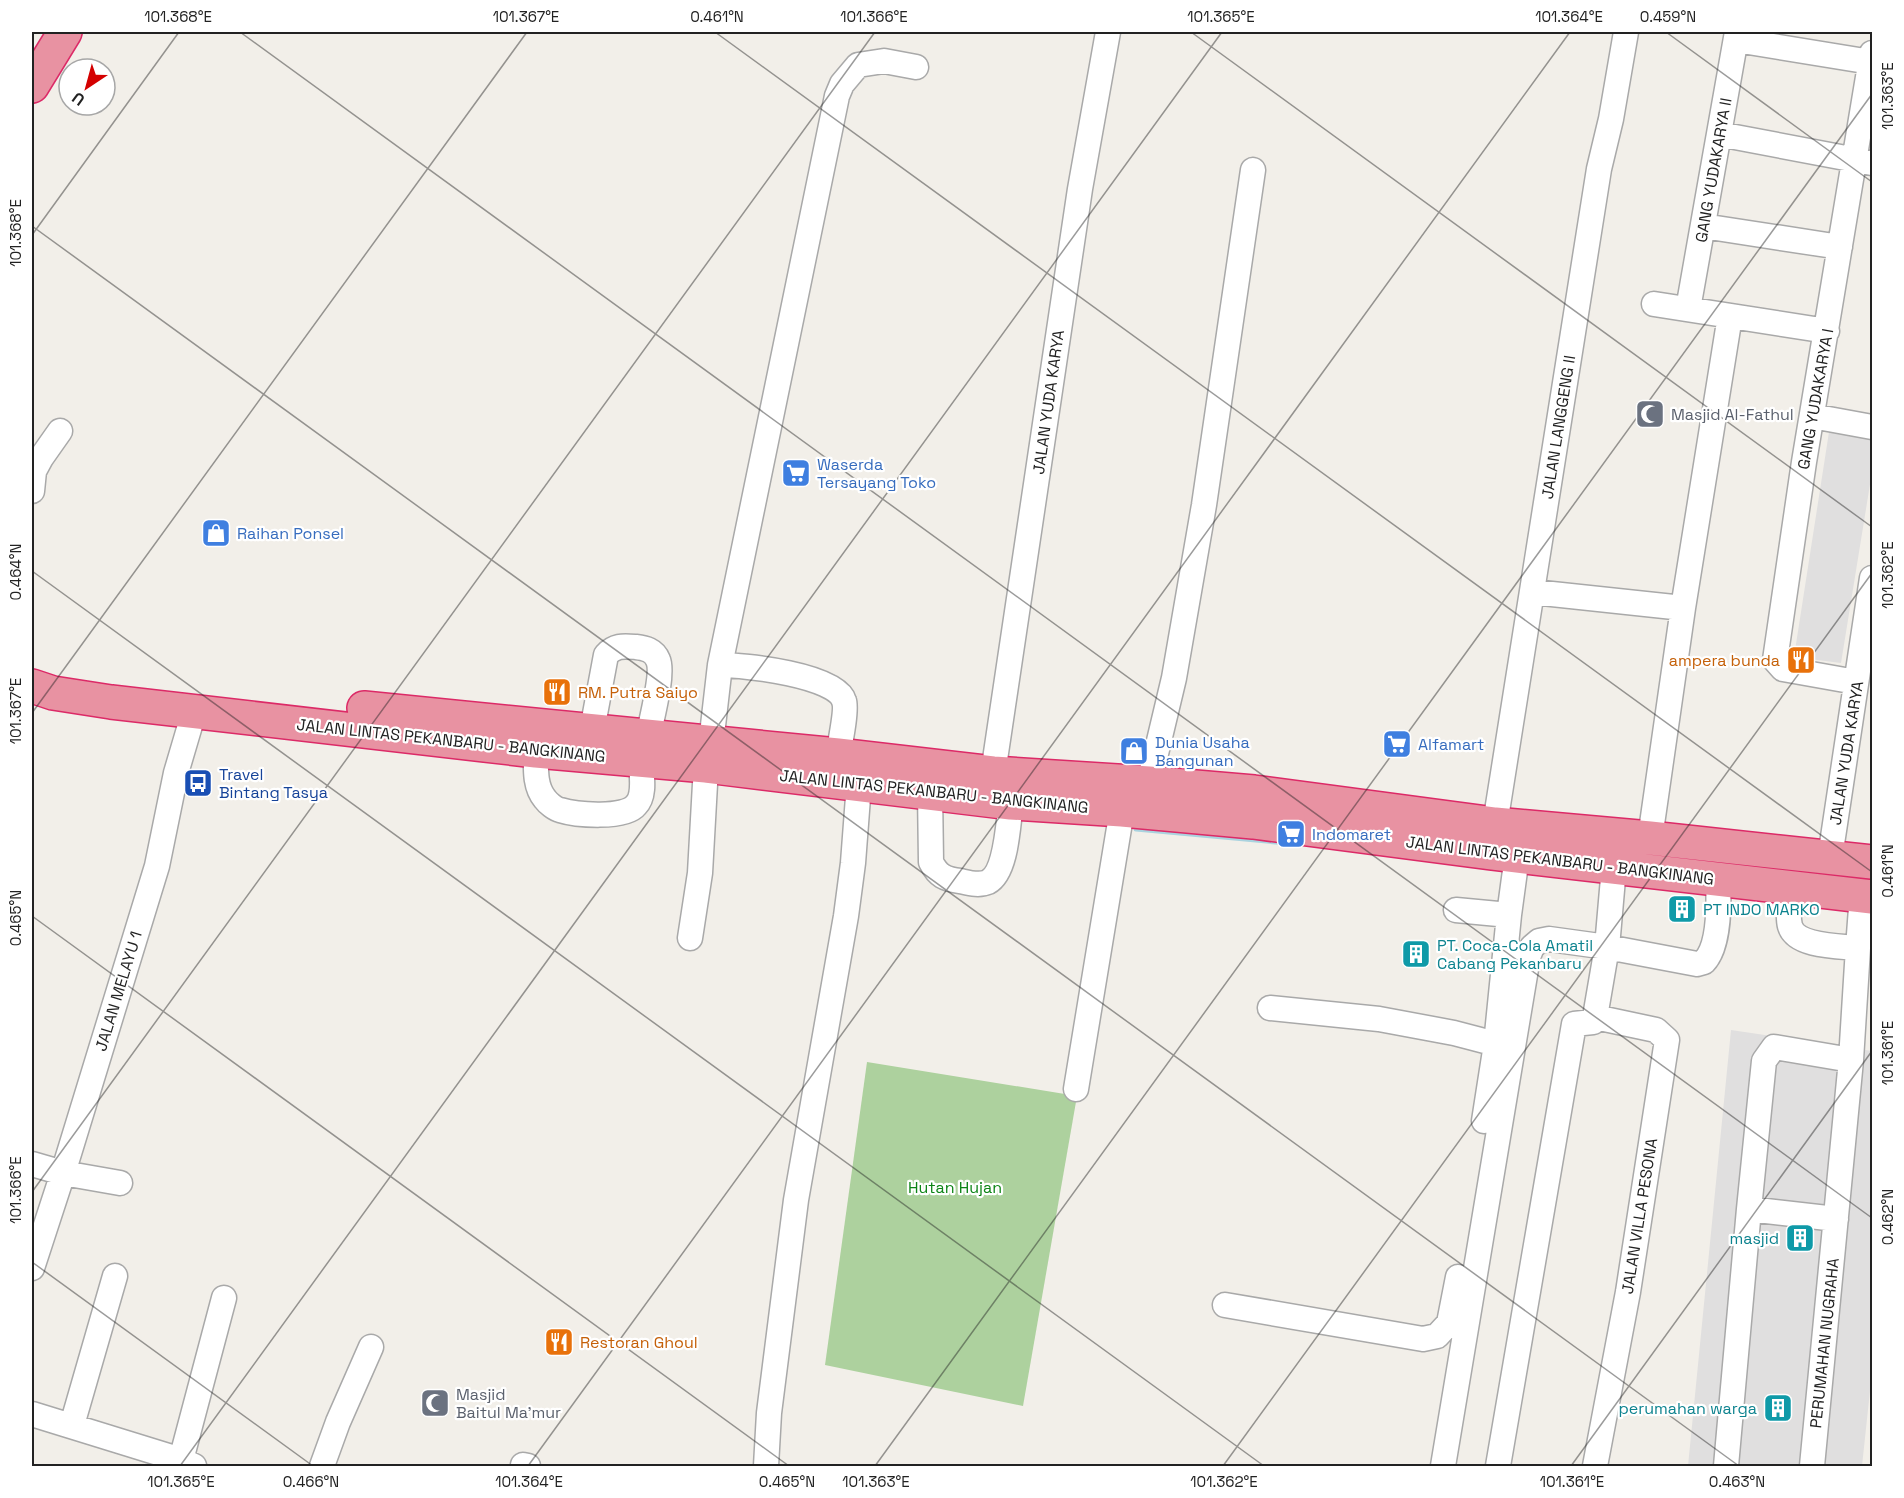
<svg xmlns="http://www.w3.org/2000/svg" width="1904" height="1498" font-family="'Space Grotesk',sans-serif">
<rect width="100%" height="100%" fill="#f2efe9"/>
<path fill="#e0dfdf" d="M1829,432l43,7v33l-31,191 -47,-6z
M1731,1030l141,21v321l-10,94h-174z"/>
<path fill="#add19e" d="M867,1062l210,34 -54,310 -198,-41z"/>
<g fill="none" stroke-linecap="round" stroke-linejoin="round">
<path stroke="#aad3df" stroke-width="5" d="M1136,829l162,15"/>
<g stroke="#a9a9a9" stroke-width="27">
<path id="minor" d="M1736,40l135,22
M1719,134l153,29
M1703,226l137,21
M1654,304l173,27
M1688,309l49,-277
M1812,416l60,11
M32,491l2,-20 7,-13 19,-27
M1533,592l150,16
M720,665l117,-569 5,-12 16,-19 26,-4 32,6
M1856,682l-73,-13 -8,-9 29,-198 68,-409
M592,730l14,-75c9,-10 17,-9 30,-8 9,1 18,3 22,13 6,13 -7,61 -10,77
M711,743l9,-78c24,0 117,10 124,36 3,8 -4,43 -6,54
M536,751c0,16 -2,35 9,48 3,4 10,10 15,11 16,5 65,9 76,-5 10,-10 5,-32 5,-45
M993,773l87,-584 28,-157
M1149,783l25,-105 30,-173 49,-335
M930,792l1,70c7,14 14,17 29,19 9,2 19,5 28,1 19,-10 20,-60 23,-79
M1495,824l104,-655 12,-50 15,-87
M1650,838l33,-230 47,-292
M1830,857l42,-279
M1791,888c-1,11 -4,27 -1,38 6,21 50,20 68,22l-7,112 -39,406
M1456,910l53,5
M690,938l10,-65 6,-107
M1858,948l4,-53
M1270,1008l109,11 75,14 42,11 13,-129 8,-59
M1595,1017l12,-70 7,-80
M1076,1089l46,-279
M1484,1121l12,-77
M32,1164l31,9 57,10
M1749,1209l87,10
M32,1268l31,-95 94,-307 19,-93 18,-61
M1225,1305l198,34 14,-3 12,-13 9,-46
M32,1414l149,46 13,6
M72,1425l43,-149
M523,1465l5,1
M177,1466l4,-6 43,-162
M322,1466l16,-44 33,-75
M766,1466l3,-53 27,-213 50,-284 7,-53 6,-79
M1443,1466l85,-509 4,-10 7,-6 10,-2 58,8 90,17 7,-2c16,-16 15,-61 14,-83
M1498,1466l76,-442 19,-2 2,-5 61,13 11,10 -39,252 -33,174
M1726,1466l23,-257 15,-148 10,-14 77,13"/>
</g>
<g stroke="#dc2a67" stroke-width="36">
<path id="highway" d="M32,86l33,-54
M32,686l21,7 58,9 425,49 170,15 305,37 111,7 131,12 238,31 381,44
M364,708l474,47 155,18 156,10 105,9 241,32 155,14 222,24"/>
</g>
<use href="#minor" stroke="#fff" stroke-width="24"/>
<use href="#highway" stroke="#e892a2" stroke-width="33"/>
</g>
<path fill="none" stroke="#222" stroke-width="1.5" stroke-opacity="0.45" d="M240,32l1632,1186M715,32l1157,840M1191,32l681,495M1666,32l206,150M32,226l1707,1240M32,235l147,-203M32,571l1232,895M32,713l495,-681M32,916l757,550M32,1192l843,-1160M32,1262l281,204M180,1466l1042,-1434M528,1466l1042,-1434M875,1466l997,-1372M1223,1466l649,-893M1571,1466l301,-415"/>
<defs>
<g id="mosque-square" transform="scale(1.5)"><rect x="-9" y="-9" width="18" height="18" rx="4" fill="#6b7280" stroke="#fff"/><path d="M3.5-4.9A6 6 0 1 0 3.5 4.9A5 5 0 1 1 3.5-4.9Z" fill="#fff"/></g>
<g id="supermarket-square" transform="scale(1.5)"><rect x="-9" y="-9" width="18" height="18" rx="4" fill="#3f7fe0" stroke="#fff"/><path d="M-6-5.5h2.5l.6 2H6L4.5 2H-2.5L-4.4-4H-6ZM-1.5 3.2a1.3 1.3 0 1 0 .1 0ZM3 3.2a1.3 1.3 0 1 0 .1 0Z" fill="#fff"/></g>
<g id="shop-square" transform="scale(1.5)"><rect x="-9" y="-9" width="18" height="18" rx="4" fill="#3f7fe0" stroke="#fff"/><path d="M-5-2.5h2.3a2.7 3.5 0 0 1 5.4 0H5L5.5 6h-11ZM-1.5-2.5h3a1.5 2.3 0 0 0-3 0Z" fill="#fff"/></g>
<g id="restaurant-square" transform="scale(1.5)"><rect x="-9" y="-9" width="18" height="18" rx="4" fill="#e8710a" stroke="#fff"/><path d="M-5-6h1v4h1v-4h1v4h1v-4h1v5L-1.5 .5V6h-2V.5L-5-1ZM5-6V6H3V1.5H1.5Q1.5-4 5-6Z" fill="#fff"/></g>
<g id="bus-square" transform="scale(1.5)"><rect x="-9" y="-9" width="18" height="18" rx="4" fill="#1a4fb4" stroke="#fff"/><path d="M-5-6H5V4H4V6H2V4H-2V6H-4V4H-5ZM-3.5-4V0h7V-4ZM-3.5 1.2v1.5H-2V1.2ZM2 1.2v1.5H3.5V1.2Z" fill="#fff"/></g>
<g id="building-square" transform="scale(1.5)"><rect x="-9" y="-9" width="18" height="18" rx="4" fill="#0f9aa8" stroke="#fff"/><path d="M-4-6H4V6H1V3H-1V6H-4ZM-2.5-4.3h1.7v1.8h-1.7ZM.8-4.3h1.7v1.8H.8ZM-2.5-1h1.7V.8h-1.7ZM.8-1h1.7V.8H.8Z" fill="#fff"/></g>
</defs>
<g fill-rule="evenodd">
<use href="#mosque-square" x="1650" y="414"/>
<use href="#supermarket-square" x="796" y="473"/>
<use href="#shop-square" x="216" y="533"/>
<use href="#restaurant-square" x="1801" y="660"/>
<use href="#restaurant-square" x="557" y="692"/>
<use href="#supermarket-square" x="1397" y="744"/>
<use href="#shop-square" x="1134" y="751"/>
<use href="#bus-square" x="198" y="783"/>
<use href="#supermarket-square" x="1291" y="834"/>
<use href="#building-square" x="1682" y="909"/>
<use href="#building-square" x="1416" y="954"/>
<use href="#building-square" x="1800" y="1238"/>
<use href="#restaurant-square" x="559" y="1342"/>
<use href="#mosque-square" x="435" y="1403"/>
<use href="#building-square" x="1778" y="1408"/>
</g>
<g text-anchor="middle" stroke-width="4.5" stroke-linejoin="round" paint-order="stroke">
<g font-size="16" fill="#222" stroke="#fff">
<text transform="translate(1713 170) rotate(-80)" y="6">GANG YUDAKARYA II</text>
<text transform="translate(1815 399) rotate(-80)" y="6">GANG YUDAKARYA I</text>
<text transform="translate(1048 402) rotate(-82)" y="6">JALAN YUDA KARYA</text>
<text transform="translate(1558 427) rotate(-81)" y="6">JALAN LANGGENG II</text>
<text transform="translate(451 740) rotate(6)" y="6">JALAN LINTAS PEKANBARU - BANGKINANG</text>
<text transform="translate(1846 753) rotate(-81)" y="6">JALAN YUDA KARYA</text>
<text transform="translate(934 791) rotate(6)" y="6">JALAN LINTAS PEKANBARU - BANGKINANG</text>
<text transform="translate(1560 860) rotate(7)" y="6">JALAN LINTAS PEKANBARU - BANGKINANG</text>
<text transform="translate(118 991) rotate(-73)" y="6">JALAN MELAYU 1</text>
<text transform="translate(1639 1216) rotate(-81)" y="6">JALAN VILLA PESONA</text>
<text transform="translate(1824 1343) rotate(-84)" y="6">PERUMAHAN NUGRAHA</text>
</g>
<g font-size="16" fill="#5b616d" stroke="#fff" text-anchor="start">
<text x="1671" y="420">Masjid Al-Fathul</text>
<text x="456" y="1400">Masjid<tspan x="456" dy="18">Baitul Ma'mur</tspan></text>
</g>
<g font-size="16" fill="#366cbe" stroke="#fff" text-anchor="start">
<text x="817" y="470">Waserda<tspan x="817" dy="18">Tersayang Toko</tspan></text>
<text x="237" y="539">Raihan Ponsel</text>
<text x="1155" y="748">Dunia Usaha<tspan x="1155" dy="18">Bangunan</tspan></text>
<text x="1418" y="750">Alfamart</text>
<text x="1312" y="840">Indomaret</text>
</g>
<g font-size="16" fill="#c56008" stroke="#fff" text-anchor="start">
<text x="1780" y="666" text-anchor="end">ampera bunda</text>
<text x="578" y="698">RM. Putra Saiyo</text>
<text x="580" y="1348">Restoran Ghoul</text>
</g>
<g font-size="16" fill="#164399" stroke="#fff" text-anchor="start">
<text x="219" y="780">Travel<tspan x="219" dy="18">Bintang Tasya</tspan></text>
</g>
<g font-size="16" fill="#0d838f" stroke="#fff" text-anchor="start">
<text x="1703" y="915">PT INDO MARKO</text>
<text x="1437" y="951">PT. Coca-Cola Amatil<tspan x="1437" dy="18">Cabang Pekanbaru</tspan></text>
<text x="1779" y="1244" text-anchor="end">masjid</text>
<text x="1757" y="1414" text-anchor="end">perumahan warga</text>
</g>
<g font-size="16" fill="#0c8416" stroke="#fff">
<text x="955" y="1193">Hutan Hujan</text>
</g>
</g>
<rect width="1904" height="1498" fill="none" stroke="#ffffff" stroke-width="66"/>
<g transform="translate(87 87) rotate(216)"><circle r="28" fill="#ffffff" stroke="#a7a7a7" stroke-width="1.5"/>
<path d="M0-4.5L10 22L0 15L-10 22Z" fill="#d40000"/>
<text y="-9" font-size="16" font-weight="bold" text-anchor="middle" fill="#222222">U</text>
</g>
<rect x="33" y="33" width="1838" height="1432" fill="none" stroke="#222" stroke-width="2"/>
<g font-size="15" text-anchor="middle" fill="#222">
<text x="178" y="22">101.368°E</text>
<text x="526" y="22">101.367°E</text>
<text x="717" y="22">0.461°N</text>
<text x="874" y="22">101.366°E</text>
<text x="1221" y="22">101.365°E</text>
<text x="1569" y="22">101.364°E</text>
<text x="1668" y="22">0.459°N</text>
<text transform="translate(1888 96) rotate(-90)" y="5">101.363°E</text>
<text transform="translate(16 233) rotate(-90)" y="5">101.368°E</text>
<text transform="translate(16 572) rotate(-90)" y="5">0.464°N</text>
<text transform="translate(1888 575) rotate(-90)" y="5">101.362°E</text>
<text transform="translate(16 711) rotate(-90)" y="5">101.367°E</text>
<text transform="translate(1888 871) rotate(-90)" y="5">0.461°N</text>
<text transform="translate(16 918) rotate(-90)" y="5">0.465°N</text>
<text transform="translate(1888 1053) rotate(-90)" y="5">101.361°E</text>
<text transform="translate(16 1190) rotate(-90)" y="5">101.366°E</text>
<text transform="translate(1888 1217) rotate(-90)" y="5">0.462°N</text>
<text x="181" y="1487">101.365°E</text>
<text x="311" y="1487">0.466°N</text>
<text x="529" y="1487">101.364°E</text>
<text x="787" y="1487">0.465°N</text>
<text x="876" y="1487">101.363°E</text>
<text x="1224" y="1487">101.362°E</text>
<text x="1572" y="1487">101.361°E</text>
<text x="1737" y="1487">0.463°N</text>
</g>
</svg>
